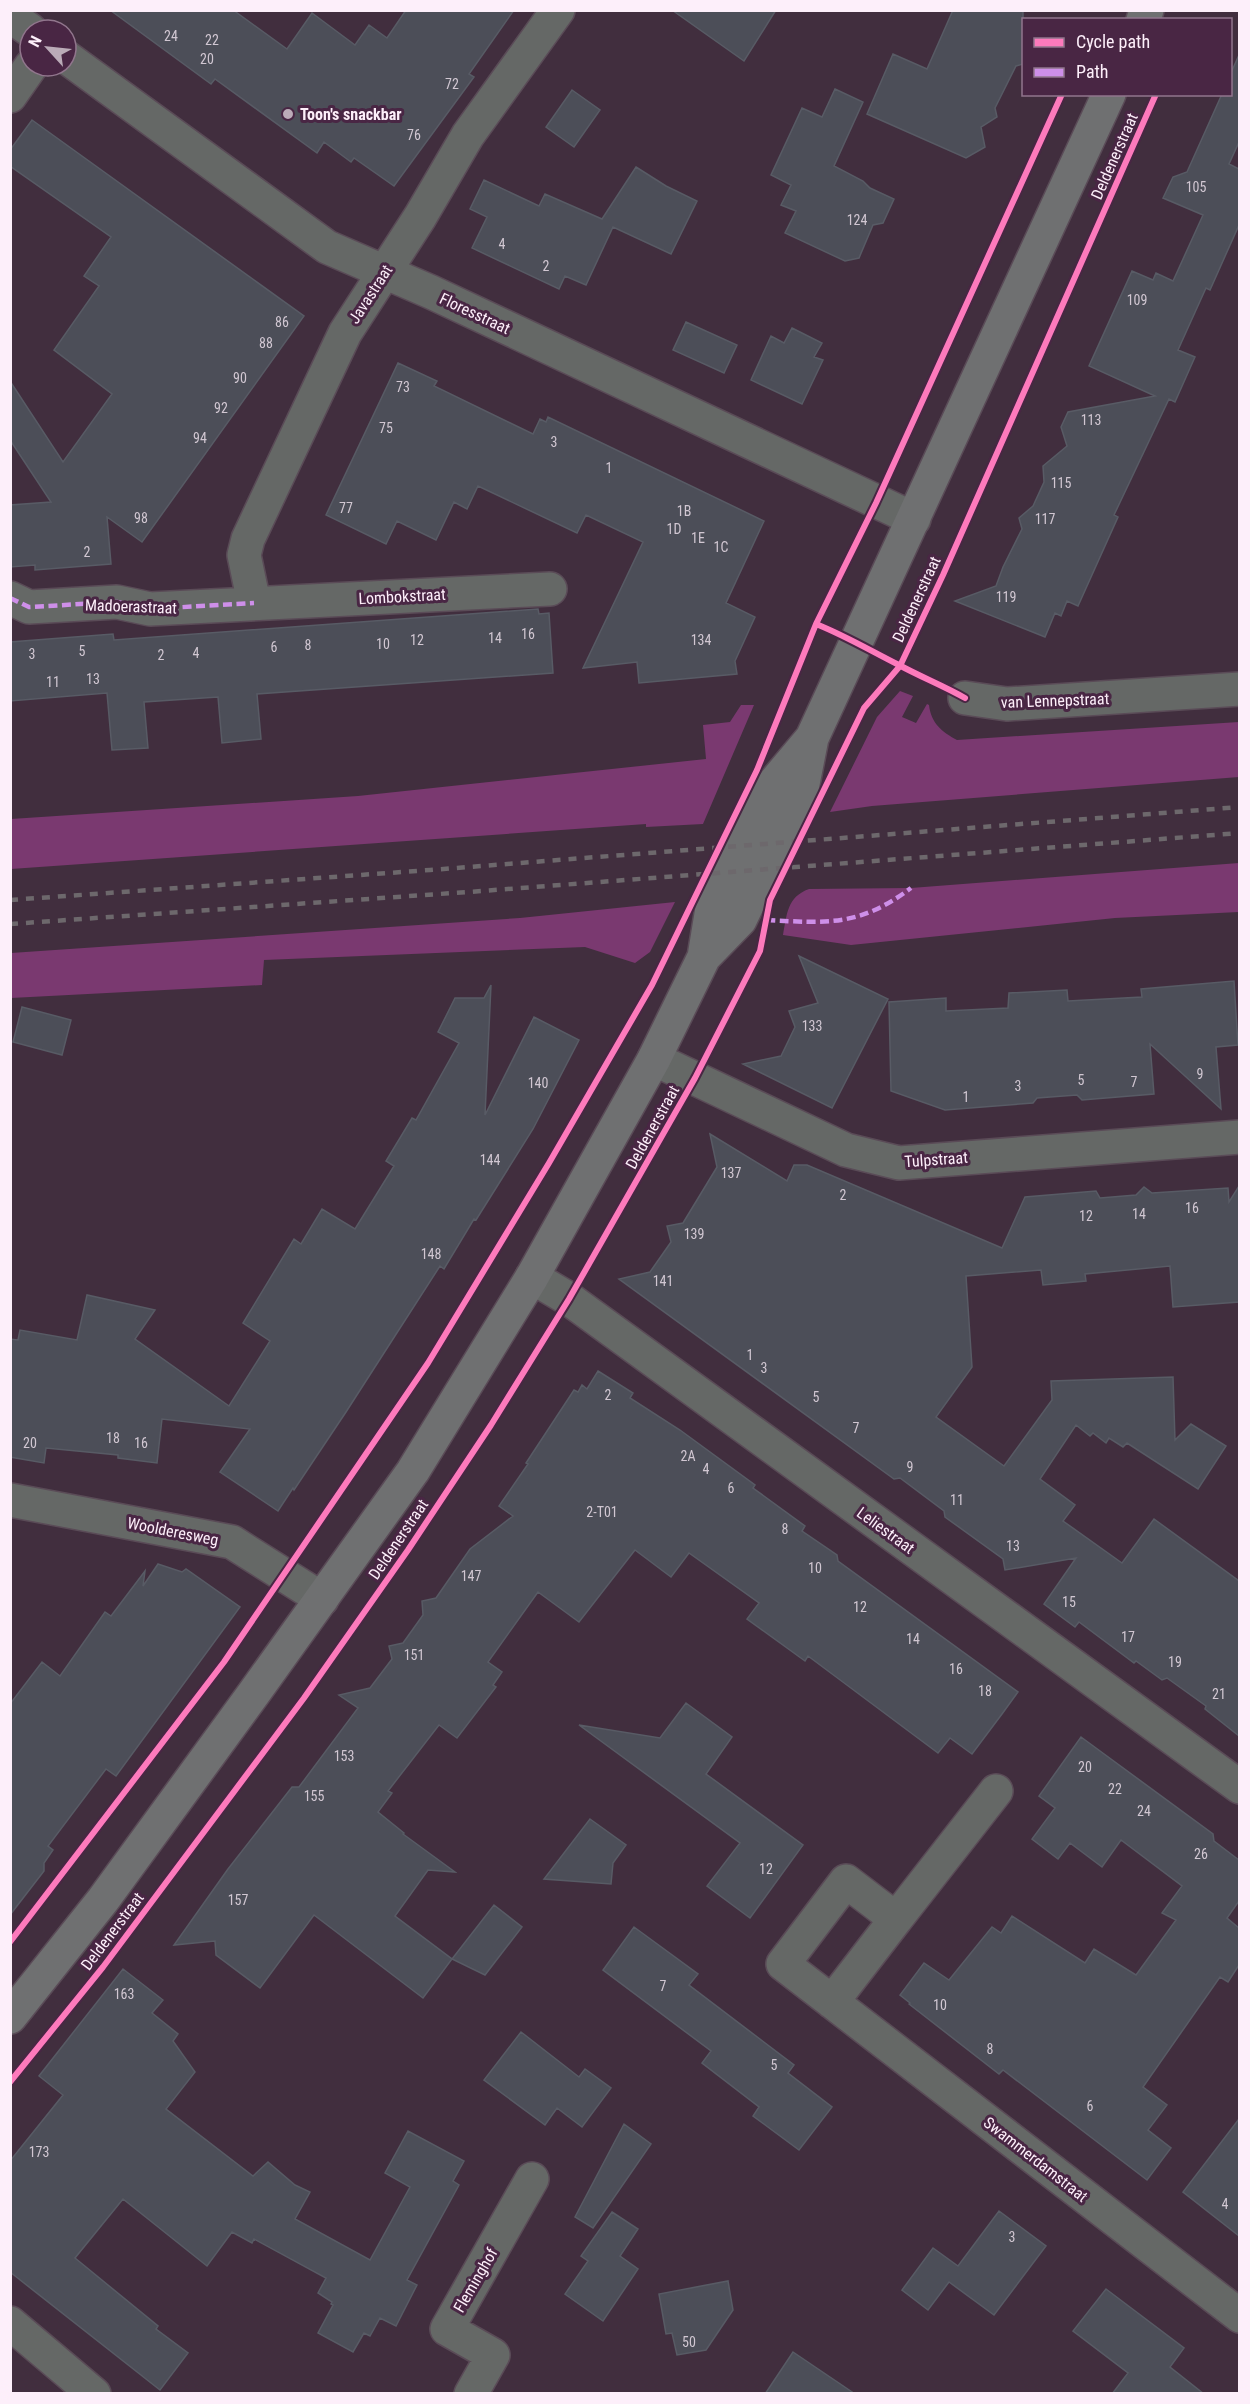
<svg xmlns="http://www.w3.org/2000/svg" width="1250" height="2404" font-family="'Roboto Condensed',sans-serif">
<rect width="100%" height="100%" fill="#412e3e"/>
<path fill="#7a3970" d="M900,691l13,5 -11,21 14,6 11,-19 2,1c2,18 13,27 28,35l282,-18v55l-367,29 -42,6 47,-95z
M741,705h13l-51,119 -57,3v-3l-635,45v-50l347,-23 348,-37 -3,-34 27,-3z
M1239,863v49l-124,6 -264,27 -68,-10c4,-21 4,-38 26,-46l102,-1z
M675,902l-25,50 -15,11 -50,-16 -321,13 -2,25 -251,13v-45l509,-35z"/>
<path fill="#4c4e58" stroke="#585b65" stroke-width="1.5" d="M110,10h123l54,39 25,-36 43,32 14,-20 18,13 19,-28h108l-45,64 5,3 -80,109 -40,-28 -3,4 -27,-20 -7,11 -102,-74 -4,5z
M672,10h104l-32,51z
M953,10h70v54l-7,2 -21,42 2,9 -16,10 4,20 -19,11 -99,-44 26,-60 34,15z
M1239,55v87l-10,22 10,5v56l-29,65 -4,-2 -28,62 17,7 -20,45 -6,-3 -55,116 4,2 -40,89 -11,-5 -6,15 -6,-3 -10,24 -90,-36 41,-15 7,-19 19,-38 -3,-11 14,-12 11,-24 -1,-16 24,-20 -6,-19 7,-15 87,-16 -66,-30 43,-95 21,9 3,-7 17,8 30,-66 -40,-17 10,-21 14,-5 35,-78h8v-19z
M835,89l28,13 -29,64 29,15 7,7 24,11 -11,24 -10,2 -14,33 -14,3 -60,-28 11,-22 -15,-6 10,-20 -20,-10 31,-67 20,9z
M572,90l28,20 -26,37 -28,-20z
M32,120l272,196 -162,226 -35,-25 4,47 -76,6v-5l-25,2v-62l41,-3 -41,-62v-59l53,81 49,-68 -58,-44 45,-64 -15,-10 27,-39 -101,-71v-16z
M636,167l30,19 31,15 -26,53 -58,-27 -27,58 -21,-9 -6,13 -87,-41 15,-31 -17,-8 14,-29 55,26 6,-12 57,25z
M686,322l51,23 -13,28 -51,-23z
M792,328l30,15 -8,14 9,3 -21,44 -51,-24 20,-44 13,7z
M398,363l39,18 -3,5 99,48 7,-15 6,3 2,-5 216,104 -38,82 29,14 -20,44 2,13 -98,9 -2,-21 -54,6 60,-126 -57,-27 -9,18 -99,-47 -11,23 -13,-7 -18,38 -39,-19 -11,23 -60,-29z
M538,609l1,5 10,-1 4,60 -296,21 4,45 -39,4 -4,-46 -74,5 4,46 -36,2 -5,-57 -97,8v-59l103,-8 1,6z
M799,956l89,43 -56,109 -89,-44 38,-8 14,-29 -6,-16 29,-8z
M1234,981l4,64 -22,2 5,62 -71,-65 4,50 -72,6 -5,-5 -40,3 -4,5 -88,7 -54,-19 -2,-89 57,-4v13l62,-3 1,-15 58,-3 1,11 74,-4 -1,-8z
M491,985l-6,130 49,-98 45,23 -46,89 -57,91 -2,-1 -30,50 -4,-3 -94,146 -52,78 -1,-2 -15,23 -58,-39 30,-43 -88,-10 -5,44 -39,-5v-3l-72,-7 -2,15 -34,-6v-118l8,1 2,-10 57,10 10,-45 68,15 -20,29 94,67 41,-65 -27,-18 51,-84 7,5 21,-35 33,20 39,-63 -8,-5 26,-43 4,2 43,-77 -21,-11 17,-34h29z
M22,1007l49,13 -9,35 -49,-13z
M710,1134l77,47 7,-16h13l195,83 23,-51 71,-6 4,7 36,-3 8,-8 8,6 76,-5 1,14 10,-16v116l-66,5 -3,-41 -85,8 1,7 -43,4 -2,-15 -75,6 6,91 -36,50 68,49 48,-66 -1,-19 122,-4 2,63 16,-16 35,22 -28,43 -71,-46 -4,4 -14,-9 -3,5 -13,-10 -3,3 -14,-11 -36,54 35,26 -12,16 59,42 32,-44 85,62v155l-34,-27 1,-3 -39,-28 -5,2 -26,-19 -2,2 -55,-41 -4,5 -31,-23 32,-46 -71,12 -2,-11 -58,-42 -1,-6 -44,-33 -6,1 -275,-200 31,-7 21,-30 -4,-16 16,-3 34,-56z
M598,1371l35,22 -3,5 50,32 75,55 -2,3 52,38 -3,5 35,24 1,6 180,131 -16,22 -30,40 -22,-16 -12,15 -130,-97 -3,5 -58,-42 12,-16 -70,-50 -18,24 -36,-27 -56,72 -41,-30 -50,70 14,10 -9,13 3,2 -39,51 -18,-13 -51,66 4,2 -14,19 26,21 -1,1 52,38 -27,-2 -33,46 57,43 -29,39 -109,-83 -54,73 -44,-33 -1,-14 -41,4 54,-76 64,-82h7l59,-79 -19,-13 31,-7 22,-29 -3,-13 14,-3 20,-28 -1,-14 14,-3 34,-49 43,-33 -14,-10 29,-42 -2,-1 48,-73 4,2 4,-7 5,4z
M158,1564l24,8 4,-3 54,38 -124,169 -10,-7 -58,77 5,4 -9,13v8l-34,44v-211l32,-42 18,14 45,-64 6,4 34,-45 -2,15z
M686,1703l46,34 -26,37 97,71 -53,73 -43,-32 33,-43 -161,-118 81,13z
M1081,1737l132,97 1,7 25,19v41l-12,17 12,10v37l-11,17 -8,-5 -77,110 24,18 -19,25 23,18 -24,32 -144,-110 -4,4 -90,-70 1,-1 -10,-8 24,-32 25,17 43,-53 9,6 11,-17 73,47 9,-14 42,26 40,-55 -14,-7 20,-27 -61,-46 -19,27 -32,-24 -12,16 -26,-20 23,-31 -16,-12z
M590,1819l36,26 -13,18 -2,21 -67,-5z
M494,1905l28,22 -37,48 -33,-16z
M634,1927l64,47 -9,11 105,80 -6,8 44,34 -33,43 -46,-34 6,-9 -57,-44 9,-12 -108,-81z
M123,1969l40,31 -11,13 26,21 -5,7 22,31 -29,37 87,67 15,-14 27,23 15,7 -15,27 75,41 40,-73 -25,-14 23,-42 56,30 -11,20 6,4 -52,95 10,5 -21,41 -16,-8 -10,18 -6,-3 -11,19 -35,-19 15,-28 -2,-1 1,-2 -14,-9 8,-15 -72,-39 -2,4 -20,-11 -25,34 -84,-67 -48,59 83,68 -2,3 32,24 -28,37 -150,-118v-111l53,-66 -24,-19z
M521,2032l58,45 6,-8 26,19 -29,39 -25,-19 -12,17 -61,-45z
M1239,2119v117l-56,-44z
M624,2124l27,20 -58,84 -18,-11z
M999,2211l47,35 -52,69 -45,-33 -21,28 -26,-20 31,-42 25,18z
M612,2212l26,17 -18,27 18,13 -35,52 -38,-27 23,-33 -7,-5z
M728,2281l5,29 -27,40 -29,5 -5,-22 -6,1 -7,-40z
M1106,2289l78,59 -14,19 34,27h-92l16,-21 -55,-42z
M793,2352l62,42h-90z"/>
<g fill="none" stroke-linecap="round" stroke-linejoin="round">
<g stroke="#5a4b57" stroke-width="36">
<path id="minor" d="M10,16l20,14
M66,57l261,190 104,45 483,227
M10,96l21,-30
M10,598l19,9 88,-5 33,7 400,-20
M254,603l-10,-48 4,-16 97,-206 75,-116 48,-82 90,-125
M965,698l42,6 233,-15
M654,1059l192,91 53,13 341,-26
M532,1277l37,22 671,488
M10,1500l222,42 90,57
M896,1919l100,-128
M832,2002l64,-83 -50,-38 -63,83 457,352
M10,2323l84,71
M471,2394l22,-39 -46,-26 85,-150"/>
</g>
<g stroke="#5a4b57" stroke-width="36">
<path id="major" d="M1143,20l4,-10
M704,957l36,-37 61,-126 11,-56 297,-644
M10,2017l93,-117 151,-207 159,-222 119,-194 122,-218 50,-102 9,-55 51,-107 48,-57"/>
</g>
<use href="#minor" stroke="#656866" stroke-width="33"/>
<use href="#major" stroke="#6f7071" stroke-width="33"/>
<path stroke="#6d686c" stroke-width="4.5" stroke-dasharray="8 8" stroke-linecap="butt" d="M10,900l420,-30 810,-63
M10,924l472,-33 758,-58"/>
<path stroke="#ce8fe9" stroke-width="4.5" stroke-dasharray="9 4.5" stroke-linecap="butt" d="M10,598l19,9 88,-5 33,7 104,-6
M766,920c61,3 93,7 145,-32"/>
<g stroke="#492644" stroke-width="10">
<path id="cycleway" d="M816,624c30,12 55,27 83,41 22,12 45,21 66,33
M10,1942l214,-280 204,-299 121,-200 103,-178 105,-215 59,-146 60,-121 186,-409
M10,2082l93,-115 201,-269 104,-148 83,-125 78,-126 126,-221 65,-127 10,-51 94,-192 36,-42 43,-91 213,-481"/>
</g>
<use href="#cycleway" stroke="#fd7abc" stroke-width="6"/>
</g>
<circle fill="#bbabb8" stroke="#492644" stroke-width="2" cx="288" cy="114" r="6"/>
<g text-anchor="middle" stroke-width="6" stroke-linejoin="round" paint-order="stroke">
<g font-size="14" fill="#d1c7d2">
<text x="171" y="41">24</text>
<text x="212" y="45">22</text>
<text x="207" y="64">20</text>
<text x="452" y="89">72</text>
<text x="414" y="140">76</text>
<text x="1196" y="192">105</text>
<text x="857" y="225">124</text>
<text x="502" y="249">4</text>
<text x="546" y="271">2</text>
<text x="1137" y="305">109</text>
<text x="282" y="327">86</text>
<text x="266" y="348">88</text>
<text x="240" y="383">90</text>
<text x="403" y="392">73</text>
<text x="221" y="413">92</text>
<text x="1091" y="425">113</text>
<text x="386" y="433">75</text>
<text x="200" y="443">94</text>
<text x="554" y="447">3</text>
<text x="609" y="473">1</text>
<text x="1061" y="488">115</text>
<text x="346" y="513">77</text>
<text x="684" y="516">1B</text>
<text x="141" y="523">98</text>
<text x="1045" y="524">117</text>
<text x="674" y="534">1D</text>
<text x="698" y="543">1E</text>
<text x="721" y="552">1C</text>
<text x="87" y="557">2</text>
<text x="1006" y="602">119</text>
<text x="528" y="639">16</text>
<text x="495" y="643">14</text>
<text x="417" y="645">12</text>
<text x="701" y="645">134</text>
<text x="383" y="649">10</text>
<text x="308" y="650">8</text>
<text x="274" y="652">6</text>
<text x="82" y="656">5</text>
<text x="196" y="658">4</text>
<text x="32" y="659">3</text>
<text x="161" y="660">2</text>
<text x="93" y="684">13</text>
<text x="53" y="687">11</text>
<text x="812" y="1031">133</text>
<text x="1200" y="1079">9</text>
<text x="1081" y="1085">5</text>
<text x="1134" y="1087">7</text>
<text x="538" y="1088">140</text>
<text x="1018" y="1091">3</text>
<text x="966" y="1102">1</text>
<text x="490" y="1165">144</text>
<text x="731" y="1178">137</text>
<text x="843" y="1200">2</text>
<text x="1192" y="1213">16</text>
<text x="1139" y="1219">14</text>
<text x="1086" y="1221">12</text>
<text x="694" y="1239">139</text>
<text x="431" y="1259">148</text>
<text x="663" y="1286">141</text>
<text x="750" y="1360">1</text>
<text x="764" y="1373">3</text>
<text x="608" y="1400">2</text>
<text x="816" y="1402">5</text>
<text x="856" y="1433">7</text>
<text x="113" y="1443">18</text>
<text x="30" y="1448">20</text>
<text x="141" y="1448">16</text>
<text x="688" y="1461">2A</text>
<text x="910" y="1472">9</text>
<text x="706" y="1474">4</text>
<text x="731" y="1493">6</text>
<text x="957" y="1505">11</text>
<text x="602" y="1517">2-T01</text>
<text x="785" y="1534">8</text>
<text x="1013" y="1551">13</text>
<text x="815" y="1573">10</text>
<text x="471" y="1581">147</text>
<text x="1069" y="1607">15</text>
<text x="860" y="1612">12</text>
<text x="1128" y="1642">17</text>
<text x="913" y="1644">14</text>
<text x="414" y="1660">151</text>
<text x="1175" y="1667">19</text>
<text x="956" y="1674">16</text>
<text x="985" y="1696">18</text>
<text x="1219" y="1699">21</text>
<text x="344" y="1761">153</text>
<text x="1085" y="1772">20</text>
<text x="1115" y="1794">22</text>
<text x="314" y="1801">155</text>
<text x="1144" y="1816">24</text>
<text x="1201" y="1859">26</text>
<text x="766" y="1874">12</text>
<text x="238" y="1905">157</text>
<text x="663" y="1991">7</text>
<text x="124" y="1999">163</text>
<text x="940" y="2010">10</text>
<text x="990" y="2054">8</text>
<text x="774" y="2070">5</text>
<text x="1090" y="2111">6</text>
<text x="39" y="2157">173</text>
<text x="1225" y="2209">4</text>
<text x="1012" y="2242">3</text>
<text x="689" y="2347">50</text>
</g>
<g font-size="16" font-weight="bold" fill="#fdeffa" stroke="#492644" text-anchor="start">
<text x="300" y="120">Toon's snackbar</text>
</g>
<g font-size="16" fill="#fdeffa" stroke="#492644">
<text transform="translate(1114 156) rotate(-66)" y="6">Deldenerstraat</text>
<text transform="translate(370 294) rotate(-57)" y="6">Javastraat</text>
<text transform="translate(475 313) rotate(25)" y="6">Floresstraat</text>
<text transform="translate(402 596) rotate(-3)" y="6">Lombokstraat</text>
<text transform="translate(916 599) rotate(-65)" y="6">Deldenerstraat</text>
<text transform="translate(131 606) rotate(2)" y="6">Madoerastraat</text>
<text transform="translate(1055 700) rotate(-2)" y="6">van Lennepstraat</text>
<text transform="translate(652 1127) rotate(-61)" y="6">Deldenerstraat</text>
<text transform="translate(936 1159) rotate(-4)" y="6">Tulpstraat</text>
<text transform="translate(886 1530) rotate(36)" y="6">Leliestraat</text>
<text transform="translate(173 1531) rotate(11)" y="6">Woolderesweg</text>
<text transform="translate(398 1539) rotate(-56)" y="6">Deldenerstraat</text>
<text transform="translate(112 1931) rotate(-53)" y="6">Deldenerstraat</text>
<text transform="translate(1036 2159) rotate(38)" y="6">Swammerdamstraat</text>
<text transform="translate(475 2280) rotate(-60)" y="6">Fleminghof</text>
</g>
</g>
<rect width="1250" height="2404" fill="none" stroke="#fdeffa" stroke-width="24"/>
<rect x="1022" y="18" width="210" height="78" fill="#492644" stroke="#91768d" stroke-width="1.5"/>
<rect x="1034" y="38" width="30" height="9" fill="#fd7abc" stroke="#91768d" stroke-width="1.5"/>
<text x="1076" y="48" font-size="18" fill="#fdeffa">Cycle path</text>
<rect x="1034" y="68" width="30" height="9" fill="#ce8fe9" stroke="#91768d" stroke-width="1.5"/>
<text x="1076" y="78" font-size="18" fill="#fdeffa">Path</text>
<g transform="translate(48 48) rotate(297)"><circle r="28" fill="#492644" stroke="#91768d" stroke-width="1.5"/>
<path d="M0-4.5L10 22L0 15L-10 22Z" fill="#bbabb8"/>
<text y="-9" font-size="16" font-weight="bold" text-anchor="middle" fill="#fdeffa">N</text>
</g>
</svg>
